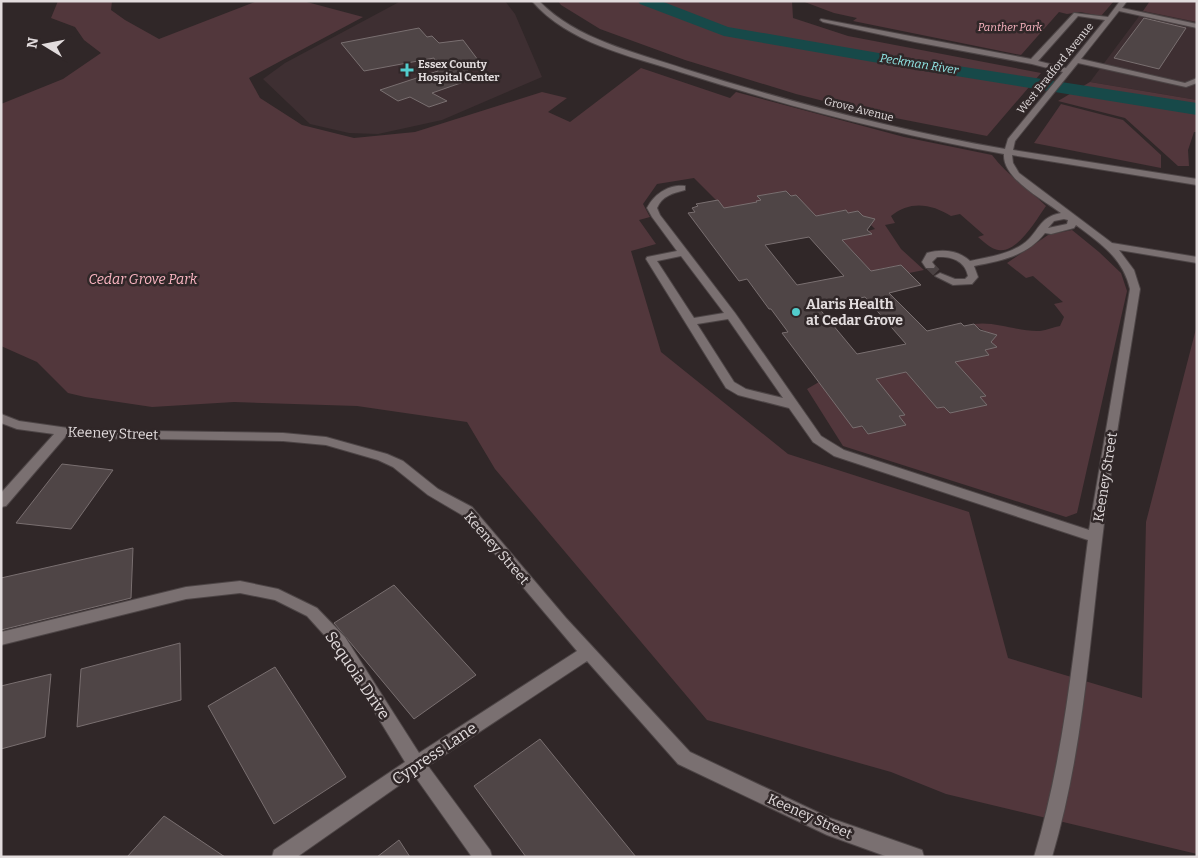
<svg xmlns="http://www.w3.org/2000/svg" width="1198" height="858" font-family="Bitter,serif">
<rect width="100%" height="100%" fill="#302728"/>
<path fill="#3e2f32" d="M401,1h104l10,13 27,63 -100,43 -64,14 -29,-1 -39,-9 -47,-45 22,-16z
M1143,11l54,11v78l-107,-18z"/>
<path fill="#52373c" d="M58,1h54l-1,9 14,10 34,19 98,-38h46l60,16 -114,61 11,20 42,27 52,13 61,-6 127,-40 25,6 -19,14 22,10 71,-54 89,30 6,-6 168,45 88,18c16,21 36,33 54,51 -10,14 -29,48 -48,44 -7,-1 -14,-8 -20,-13l6,-2 -24,-21 -9,2c-19,-12 -41,-16 -60,0l4,7 -10,2 16,24 23,21 -15,3 -8,-8 -22,4 -6,4 -31,-33 29,-6 -3,-3 7,-2 -4,-4 2,-3 -2,-4 -8,-2 -5,-5 -10,2 -3,-3 -29,6 -30,-25 -29,5 4,4 -5,2 20,22 -52,-16 -30,-30 -37,6 -14,20 7,13 -11,3 17,24 -25,7 30,101 127,102 181,58 39,146 134,40 4,-176 51,-197v529l-251,-60 -55,-22 -184,-52 -212,-251 -28,-47 -110,-16 -123,-4 -82,5 -67,-10 -17,-4 -31,-31 -36,-16v-242l62,-25 38,-26 -17,-13 -9,-13 -24,-9z
M558,1h234l1,17 55,18 193,37 -54,63 -112,-22 -79,-20 -111,-34 -85,-31 -39,-24z
M802,1h312l-13,15 -21,-4 -13,2 -8,-2 -38,43 -168,-34 4,-3 -23,-5z
M1150,1h47v21l-54,-11z
M1090,82l107,18v32h-3l-6,18 1,16h-11l-53,-48 -67,-17z
M1061,104l62,16 38,35v13l-127,-25z
M1072,230l27,22 22,21 6,18 -50,222 -11,4 -223,-71 -36,-57 12,-7 49,52 31,-18 -23,-37 30,-7 31,36 7,-1 6,6 37,-8 -7,-8 5,-1 -30,-34 33,-7 -3,-5 11,-3 -5,-5 3,-4c-5,-7 -14,-8 -20,-14 23,-3 44,8 66,7 7,-1 14,-4 20,-5l4,-9 -10,-13 9,-2 -30,-26 -7,2 -19,-15 41,-28z"/>
<g fill="none" stroke-linecap="round" stroke-linejoin="round">
<path fill="#174949" fill-rule="evenodd" d="M638,1h23l67,26 191,33 278,43v12l-278,-45 -195,-34 -84,-32z"/>
</g>
<path fill="#4f4546" stroke="#796f70" fill-rule="evenodd" d="M1144,18l42,10 -27,41 -45,-11z
M419,28l8,9 5,-1 7,7 24,-3 15,20 -15,6 12,12 -43,15 15,8 -18,6 -19,-10 -12,4 -18,-11 58,-19 -4,-13 -70,13 -23,-28z
M786,191l5,5 5,-1 20,21 30,-6 2,3 10,-2 5,5 12,3 -8,11 5,4 -30,6 29,31 30,-6 20,20 -32,8 38,38 34,-8 3,3 10,-2 6,6 17,5 -6,7 6,5 -12,3 4,5 -34,7 31,34 -6,1 7,8 -37,8 -6,-6 -7,1 -31,-36 -30,7 29,36 -6,1 7,9 -38,9 -6,-8 -9,2 -71,-95 6,-1 -17,-23h-2l-22,-30 -8,2 -51,-68 7,-1 -3,-4 6,-2 -2,-2 22,-4 6,8 33,-6 -1,-1 5,-1 -4,-4zM809,237l35,39 -47,9 -32,-40zM865,297l41,47 -49,10 -39,-47z
M62,464l51,6 -42,59 -55,-6z
M133,548l-2,50 -130,32v-52z
M394,585l82,90 -62,44 -80,-96z
M180,643l1,57 -104,27 4,-58z
M275,667l71,110 -72,47 -66,-118z
M51,674l-6,63 -44,12v-63z
M540,739l96,118h-110l-52,-71z
M164,816l61,41h-98z
M399,840l11,17h-33z"/>
<g fill="none" stroke-linecap="round" stroke-linejoin="round">
<path stroke="#4b4243" stroke-width="9" stroke-dasharray="9 5" stroke-linecap="butt" d="M930,266l10,10"/>
<g stroke="#4d4546" stroke-width="2">
<path id="minor" d="M532,1h7c38,39 96,51 146,68 105,33 211,61 320,80l3,-10 55,-67 -31,-8 -117,-22 -92,-20 -3,-2 1,-1 210,40 43,-46 34,4 12,-16h7l-5,7 75,16v4l-78,-17 -38,48 104,24 12,-5v5l-11,4 -108,-24 -63,78 -2,9 184,29v6l-185,-30 1,8 6,10 93,70 85,14v6l-78,-13 15,20 6,19c-13,83 -28,167 -38,251 -13,107 -19,212 -50,317h-18c31,-103 40,-211 54,-317l-254,-84 -21,-14 -24,-34 -51,-13 -12,-7 -80,-129 1,-2 30,-6 -25,-34 -5,-9c7,-14 22,-24 38,-22v4c-12,3 -23,6 -28,18l3,7 75,98 86,123 23,14 245,80 41,-241c-7,-31 -30,-46 -54,-64l-2,3 -23,6 -6,-1c-18,23 -44,28 -71,33l4,11 -6,7 -19,1 -18,-9 5,-3 15,6h10l3,-3c-3,-15 -16,-20 -31,-19l-5,5 3,4 -1,2h-8l-4,-6 5,-9c15,-4 31,-3 43,8 18,-4 37,-6 53,-17 16,-11 15,-27 38,-31 -18,-13 -59,-35 -57,-59 -110,-20 -218,-48 -324,-82 -50,-16 -112,-29 -148,-71zM1078,16l27,4 -39,48 -28,-7zM1064,219l4,1 -1,4 -19,4 6,-7zM681,256l43,57 -30,5 -37,-57zM728,319l55,79 -37,-9 -12,-7 -37,-58z
M1,414l18,7 63,9 201,3 43,4 61,17 16,7 35,28 34,18 94,111 124,134 140,66 92,32 2,7h-36l-61,-22 -149,-71 -91,-103 -159,105 62,84 2,7h-20l-58,-82 -117,82h-25l2,-7 131,-88 -70,-115 -28,-31 -32,-16 -35,-7 -54,6 -185,46v-13l185,-45 54,-6 38,8 39,19 28,29 74,116 158,-102 -115,-136 -34,-20 -35,-28 -15,-7 -52,-15 -43,-4 -201,-3 -16,-2 -60,70 -5,1v-14l53,-59 -37,-5 -16,-6z"/>
</g>
<use href="#minor" fill="#7a7071" fill-rule="evenodd"/>
</g>
<g fill="#52cdcd" stroke="#302728" stroke-width="2">
<path d="M404.5 62.5h5v5h5v5h-5v5h-5v-5h-5v-5h5z"/>
<circle cx="796" cy="312" r="5"/>
</g>
<g text-anchor="middle" stroke-width="5" stroke-linejoin="round" paint-order="stroke">
<g font-size="11" font-style="italic" fill="#fbb6c2" stroke="#302728">
<text x="1010" y="31">Panther Park</text>
</g>
<g font-size="11" font-weight="bold" fill="#e2dcdd" stroke="#302728" text-anchor="start">
<text x="418" y="68">Essex County<tspan x="418" dy="13">Hospital Center</tspan></text>
</g>
<g font-size="11" fill="#e2dcdd" stroke="#302728">
<text transform="translate(1055 68) rotate(-51)" y="4">West Bradford Avenue</text>
<text transform="translate(859 109) rotate(14)" y="4">Grove Avenue</text>
</g>
<g font-size="12" font-style="italic" fill="#8fe4e3" stroke="#302728">
<text transform="translate(919 64) rotate(9)" y="4">Peckman River</text>
</g>
<g font-size="14" font-style="italic" fill="#fbb6c2" stroke="#302728">
<text x="143" y="284">Cedar Grove Park</text>
</g>
<g font-size="14" font-weight="bold" fill="#e2dcdd" stroke="#302728" text-anchor="start">
<text x="806" y="309">Alaris Health<tspan x="806" dy="16">at Cedar Grove</tspan></text>
</g>
<g font-size="14" fill="#e2dcdd" stroke="#302728">
<text transform="translate(113 433) rotate(2)" y="5">Keeney Street</text>
<text transform="translate(1105 477) rotate(-81)" y="5">Keeney Street</text>
<text transform="translate(497 548) rotate(49)" y="5">Keeney Street</text>
<text transform="translate(810 816) rotate(24)" y="5">Keeney Street</text>
</g>
<g font-size="16" fill="#e2dcdd" stroke="#302728">
<text transform="translate(358 675) rotate(56)" y="6">Sequoia Drive</text>
<text transform="translate(434 753) rotate(-34)" y="6">Cypress Lane</text>
</g>
</g>
<rect width="1198" height="858" fill="none" stroke="#e2dcdd" stroke-width="5"/>
<g transform="translate(45 45) rotate(280)" stroke="#302728" stroke-width="4" paint-order="stroke">
<path d="M0-4L9 19L0 12L-9 19Z" fill="#e2dcdd"/>
<text y="-8" font-size="14" font-weight="bold" text-anchor="middle" fill="#e2dcdd">N</text>
</g>
</svg>
